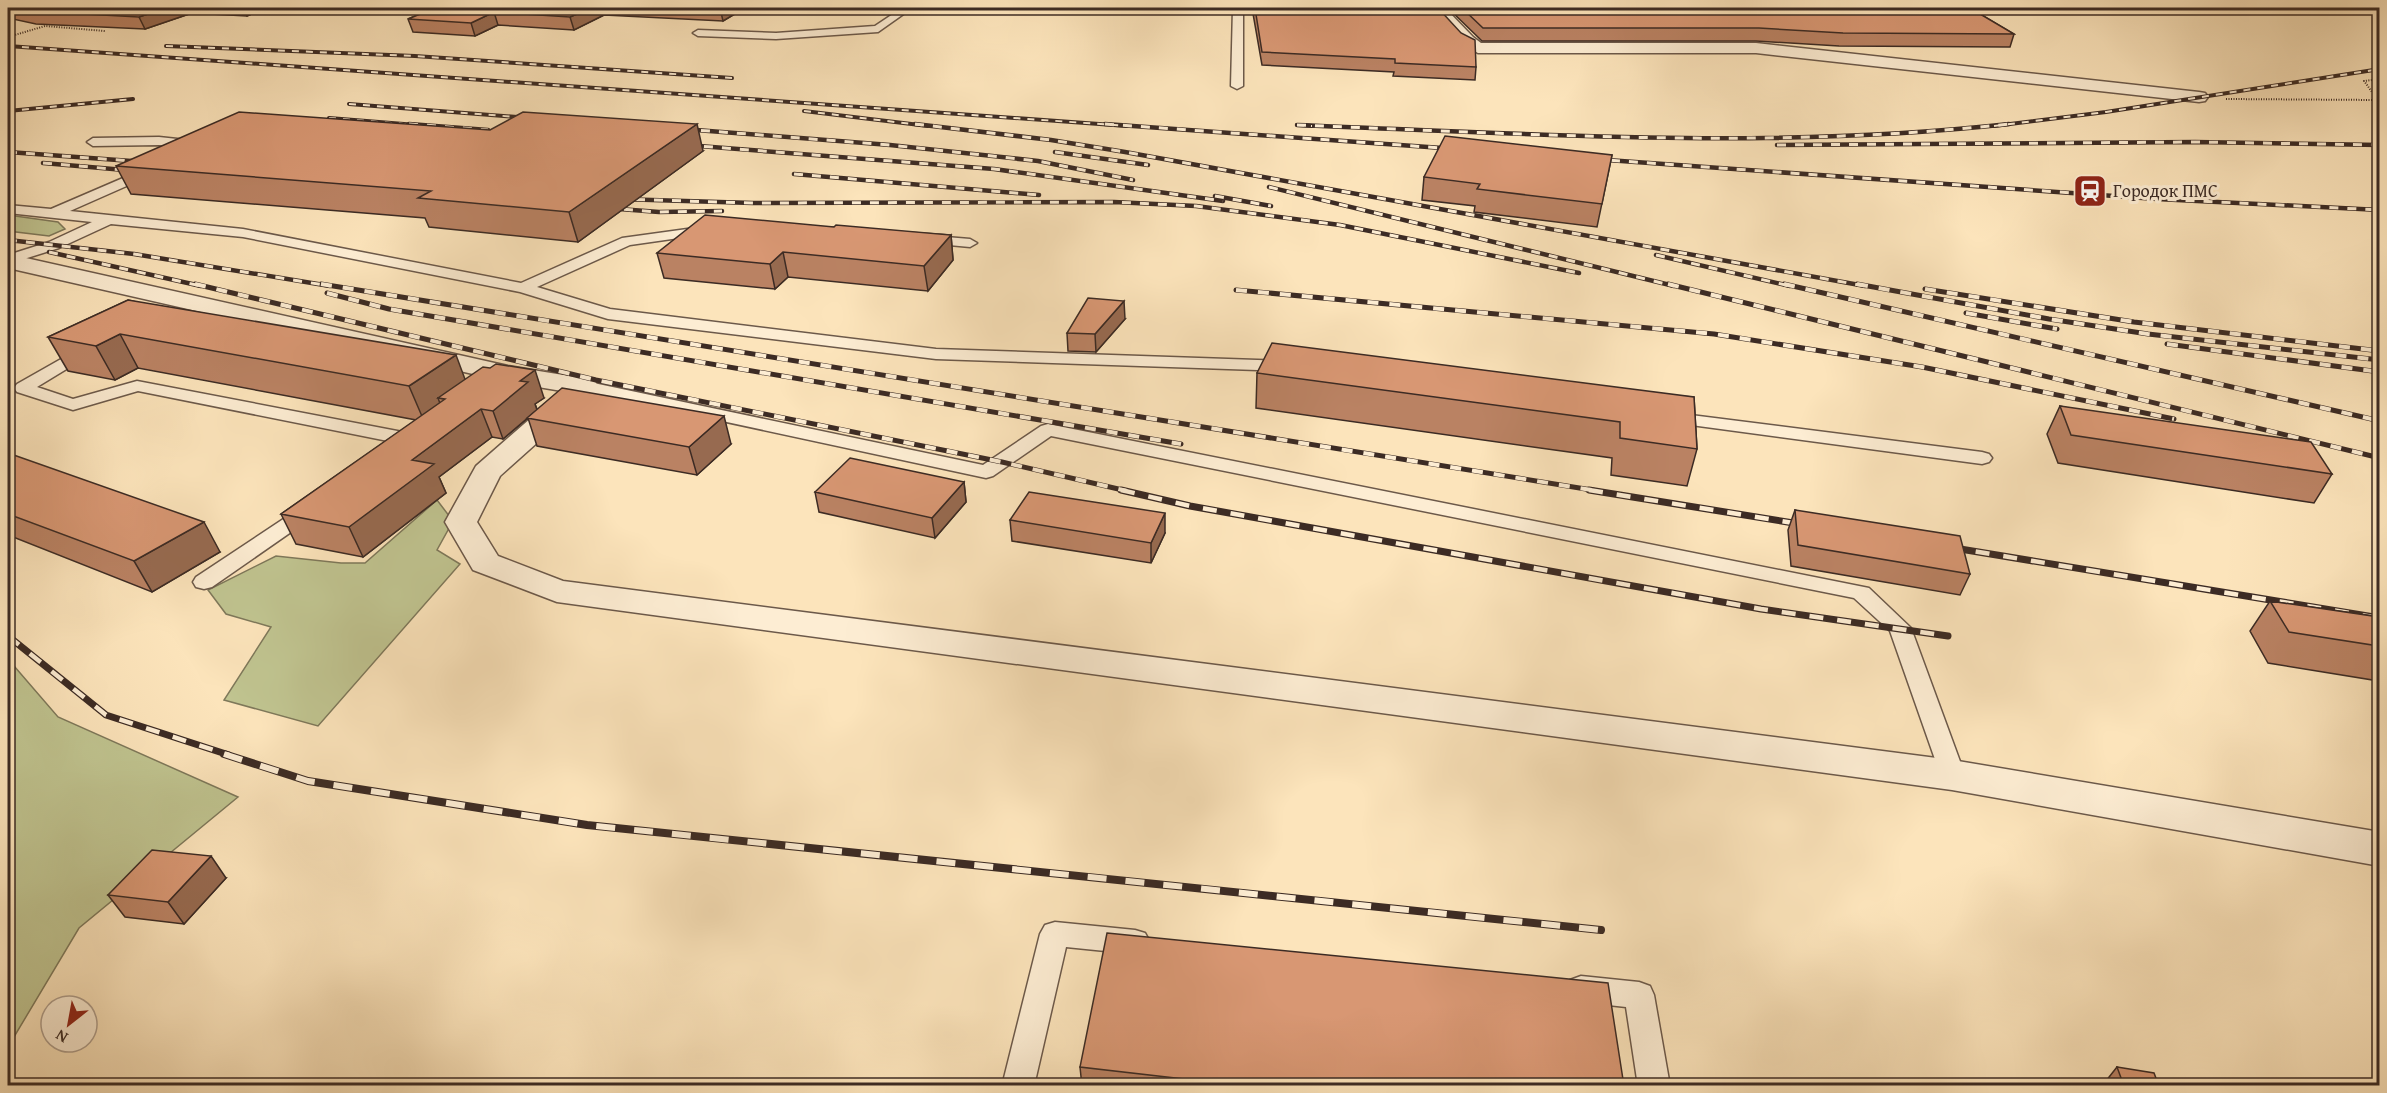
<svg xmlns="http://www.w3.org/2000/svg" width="2387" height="1093" font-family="'Gentium Book Plus',serif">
<rect width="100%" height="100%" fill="#fce4bb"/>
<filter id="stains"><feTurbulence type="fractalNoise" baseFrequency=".00333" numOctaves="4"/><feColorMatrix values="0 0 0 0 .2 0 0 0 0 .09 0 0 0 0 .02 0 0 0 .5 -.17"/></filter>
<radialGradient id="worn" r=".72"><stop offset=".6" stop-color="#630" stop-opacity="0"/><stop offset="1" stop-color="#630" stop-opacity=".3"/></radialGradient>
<path fill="#c0c490" stroke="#7e785a" stroke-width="1.5" d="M8,215l50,7 7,7 -16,7 -41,-5z
M437,500l16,21 -16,29 23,14 -142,162 -94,-26 47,-73 -45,-13 -18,-24 68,-34 65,7h24z
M8,659l50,58 180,80 -159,131 -71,119z"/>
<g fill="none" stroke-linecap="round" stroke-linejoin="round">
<g stroke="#6c594a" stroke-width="3">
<path id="lane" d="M902,8h10l-34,24 -102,7 -78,-3 -5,-3 5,-3 78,3 99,-7z
M1233,8h10v78l-6,3 -6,-3z
M159,137l37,4 6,4 -6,4 -37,-4 -66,1 -6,-4 6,-4z
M151,166l6,4 -1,3 -86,38 173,18 278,54 101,-45 87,-12 5,1 2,3 -2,3 -84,12 -93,42 73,22 326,40 352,12 6,1 3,4 -3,4 -6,1 -352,-12 -328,-40 -88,-27 -277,-55 -132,-13 -52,24 -51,16v-9l41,-13 43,-20 -84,-9v-8l43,4z
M922,235l48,4 7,4 -7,4 -53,-5 -2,-3z
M77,350l6,1 2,4 -2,4 -46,28 36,12 64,-18 276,53 7,2 2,4 -2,4 -7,2 -275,-55 -65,19 -56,-18 -3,-4 3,-4z
M584,381l399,84 58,-39 7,-2 821,164 42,40 54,147 -4,7 -9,3 -9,-3 -53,-151 -36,-33 -803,-162 -58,40 -7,2 -408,-88 -3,-4 3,-4z
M1667,412l315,40 7,2 3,4 -3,4 -7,2 -321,-43 -3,-4 3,-4z
M310,504l7,2 3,4 -3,4 -105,73 -8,2 -8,-2 -3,-5 3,-5 107,-71z
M1055,922l80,8 10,3 5,9 -5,9 -10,3 -69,-7 -32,139h-32l38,-152 5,-9z
M1581,976l58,6 11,4 4,9 16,91h-32l-12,-79 -45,-5 -11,-4 -4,-9 4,-9z"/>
</g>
<g stroke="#6c594a" stroke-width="3">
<path id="street" d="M1430,8h15l28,29 8,6h275l443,49 6,1 3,4 -3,4 -6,1 -443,-49h-278l-17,-9z
M8,254l500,112 86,14 4,6 -4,6 -94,84 -23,46 21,34 65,25 1389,179 428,72v34l-428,-76 -1395,-188 -84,-32 -28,-48 31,-56 86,-75 -54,-9 -500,-114z"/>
</g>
<path stroke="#3c2b24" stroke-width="2" stroke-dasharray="1 1.5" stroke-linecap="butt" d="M8,37l37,-11 60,5
M2226,99l152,1 -14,-19 16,-2"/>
<use href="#lane" fill="#fdedd3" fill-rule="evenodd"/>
<use href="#street" fill="#fdedd3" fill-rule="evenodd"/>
<g stroke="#3c2b24" stroke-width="4">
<path id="rail-far4" d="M8,46l1119,80
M166,46l249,10 317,22
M349,104l181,14
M8,111l125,-12
M804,111l124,15
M329,118l100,8
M1297,125l15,1
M1994,126l112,-14 274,-43"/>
</g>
<g stroke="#3c2b24" stroke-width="4.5">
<path id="rail-far3" d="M409,124l79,6
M915,124l136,16 74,12 740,134
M1105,124l351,25
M1297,125c236,9 476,25 712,-1
M683,129l207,16 148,16 95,19
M686,145l308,24 229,32
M1777,145l418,-3 185,3
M8,152l137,10
M1055,152l93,13
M1593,159l564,40 223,11
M43,163l93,8
M794,174l245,21
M1269,187l405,99
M1215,196l56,10
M618,199l135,4 361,-1 82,4 144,19 239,48
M606,208l53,4 63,-1
M8,240l126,14 196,32
M49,252l152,34
M1656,255l134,31"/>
</g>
<g stroke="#3c2b24" stroke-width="5">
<path id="rail-far2" d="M195,284l401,96 406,82 125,29
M321,284l1277,207
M1668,284l712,174
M1784,284l596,137
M1857,284l192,35 99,15 232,26
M1925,289l209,33 246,29
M1236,290l478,44 208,33 252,52
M327,293l62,16 792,135
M1966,313l91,16
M2167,344l213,28"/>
</g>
<g stroke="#3c2b24" stroke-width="7">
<path id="rail-far1" d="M1121,490l69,16 571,103 187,27
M1589,490l217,35
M1948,547l432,71
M8,636l98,79 123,40"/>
</g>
<g stroke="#3c2b24" stroke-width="8">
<path id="rail" d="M224,754l84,27 279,44 1014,105"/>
</g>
<use href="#rail-far4" stroke="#fdedd3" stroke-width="2" stroke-dasharray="7" stroke-linecap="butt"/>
<use href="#rail-far3" stroke="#fdedd3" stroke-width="3" stroke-dasharray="9" stroke-linecap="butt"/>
<use href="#rail-far2" stroke="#fdedd3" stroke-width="4" stroke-dasharray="11" stroke-linecap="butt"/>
<use href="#rail-far1" stroke="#fdedd3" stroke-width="4.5" stroke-dasharray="14" stroke-linecap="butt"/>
<use href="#rail" stroke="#fdedd3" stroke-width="6" stroke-dasharray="19" stroke-linecap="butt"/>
</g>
<path fill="#ba8263" stroke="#3c2b24" stroke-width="1.5" d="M8,8h290l-19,6 -25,-1 -7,3 -55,-3 -47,16 -109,-5 -28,-6z
M405,8h340l-22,13 -119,-6 -30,15 -76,-5 -23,11 -62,-4 -5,-13 24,-10z
M1252,8h186l38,59 -1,13 -82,-4 1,-4 -132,-7z
M1448,8h522l44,26 -4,13 -171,-1 -83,-5h-274z
M703,151l-125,91 -149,-15 -4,-9 -294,-24 -15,-28z
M1612,155l-15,72 -123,-15 1,-6 -53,-6 2,-23z
M834,227l117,8 2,25 -25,31 -140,-14 -13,12 -111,-11 -7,-25z
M128,300l416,98 -9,6 2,5 194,35 -34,31 -160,-29 -9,-28 -25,21 -11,-2 -53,40 7,16 -83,64 -67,-13 -15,-30 135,-94 -278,-52 -23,12 -47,-9 -20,-34z
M1125,319l-29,33 -28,-1 -1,-18z
M1257,373l437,24 3,52 -10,37 -76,-11 1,-17 -356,-50z
M2060,406l272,68 -18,29 -256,-40 -11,-29z
M8,453l212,99 -68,40 -144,-57z
M964,482l2,20 -31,36 -116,-26 -4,-20z
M1795,510l175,64 -10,21 -169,-29 -3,-36z
M1010,520l155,13 -14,30 -139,-22z
M2270,601l109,16v64l-111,-18 -18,-32z
M226,878l-42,46 -59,-7 -17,-22z
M1080,1067l544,19h-542z
M2117,1067l42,19h-57z"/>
<path fill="#976a50" stroke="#3c2b24" stroke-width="1.5" d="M166,8h24l2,5 -47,16 -6,-12z
M243,8h9l2,5 -7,3z
M277,8h21l-19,6z
M591,8h11l2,7 -30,15 -4,-13z
M720,8h25l-22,13z
M494,12l4,13 -23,11 -4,-13z
M697,124l6,27 -125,91 -9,-30z
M951,235l2,25 -25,31 -4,-25z
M783,252l5,25 -13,12 -5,-25z
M1124,301l1,18 -29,33 -1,-18z
M120,334l18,34 -23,12 -19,-34z
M456,355l13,35 -24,9 -7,-1 4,11 -18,12 -15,-35z
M535,370l9,28 -9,6 2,6 -34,29 -10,-28 27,-30z
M481,409l11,28 -53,40 7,16 -83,64 -14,-30 63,-67z
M724,416l7,28 -34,31 -8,-28z
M964,482l2,20 -31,36 -3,-20z
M1165,513v20l-14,30v-20z
M204,522l16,30 -68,40 -18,-31z
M211,856l15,22 -42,46 -16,-22z"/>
<path fill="#d89773" stroke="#3c2b24" stroke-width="1.5" d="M13,8h153l-27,9 -110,-6z
M435,8h156l-21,9 -76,-5 -23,11 -63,-4z
M1255,8h183l23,25 14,7 1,27 -81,-4v-4l-133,-7z
M1462,8h508l44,26 -171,-1 -84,-5h-276z
M239,112l251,18 33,-18 174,12 -128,88 -151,-14 13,-7 -315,-25z
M1445,136l167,19 -10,49 -125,-15 3,-5 -56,-7z
M705,215l129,12 2,-2 115,10 -27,31 -141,-14 -13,12 -113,-11z
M1088,298l36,3 -29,33 -28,-1z
M128,300l328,55 -47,31 -289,-52 -24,12 -48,-9z
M1272,343l422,54 3,52 -77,-11v-16l-363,-49z
M496,364l39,6 -15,11 8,1 -35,29 -12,-2 -69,51 22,4 -85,63 -68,-13 164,-115 -7,-1 45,-31 7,1z
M562,388l162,28 -35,31 -162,-29z
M2060,406l251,36 21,32 -261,-39z
M8,453l196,69 -70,39 -126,-47z
M850,458l114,24 -32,36 -117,-26z
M1029,492l136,21 -14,30 -141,-23z
M1795,510l165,26 10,38 -172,-29z
M2270,601l109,16v29l-90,-14z
M152,850l59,6 -43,46 -60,-7z
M1107,933l501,50 16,103h-379l-165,-19z
M2117,1067l37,6 5,13h-35z"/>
<defs>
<g id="station-square" transform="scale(1.725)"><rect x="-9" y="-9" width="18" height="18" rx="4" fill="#8f2418" stroke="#fdedd3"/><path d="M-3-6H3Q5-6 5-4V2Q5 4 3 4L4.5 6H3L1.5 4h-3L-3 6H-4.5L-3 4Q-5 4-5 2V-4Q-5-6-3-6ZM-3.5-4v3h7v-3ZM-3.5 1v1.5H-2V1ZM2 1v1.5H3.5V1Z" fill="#fff"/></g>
</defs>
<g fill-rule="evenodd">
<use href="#station-square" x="2090" y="191"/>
</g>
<g text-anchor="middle" stroke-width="6" stroke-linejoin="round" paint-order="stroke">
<g font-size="18" fill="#3c2b24" stroke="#fdedd3" text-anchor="start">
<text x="2113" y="197">Городок ПМС</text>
</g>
</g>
<rect width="2387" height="1093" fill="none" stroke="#fce4bb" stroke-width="30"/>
<rect x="9" y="9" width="2369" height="1075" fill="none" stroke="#3c2b24" stroke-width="3"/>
<rect x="15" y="15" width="2357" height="1063" fill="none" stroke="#3c2b24" stroke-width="1.5"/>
<g transform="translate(69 1024) rotate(211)"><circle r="28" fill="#fdedd3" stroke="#b09f8d" stroke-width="1.5"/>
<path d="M0-4.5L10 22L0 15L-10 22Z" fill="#8f2418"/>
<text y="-9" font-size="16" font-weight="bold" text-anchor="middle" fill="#3c2b24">N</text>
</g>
<rect width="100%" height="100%" filter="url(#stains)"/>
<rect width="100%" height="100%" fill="url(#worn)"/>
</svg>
